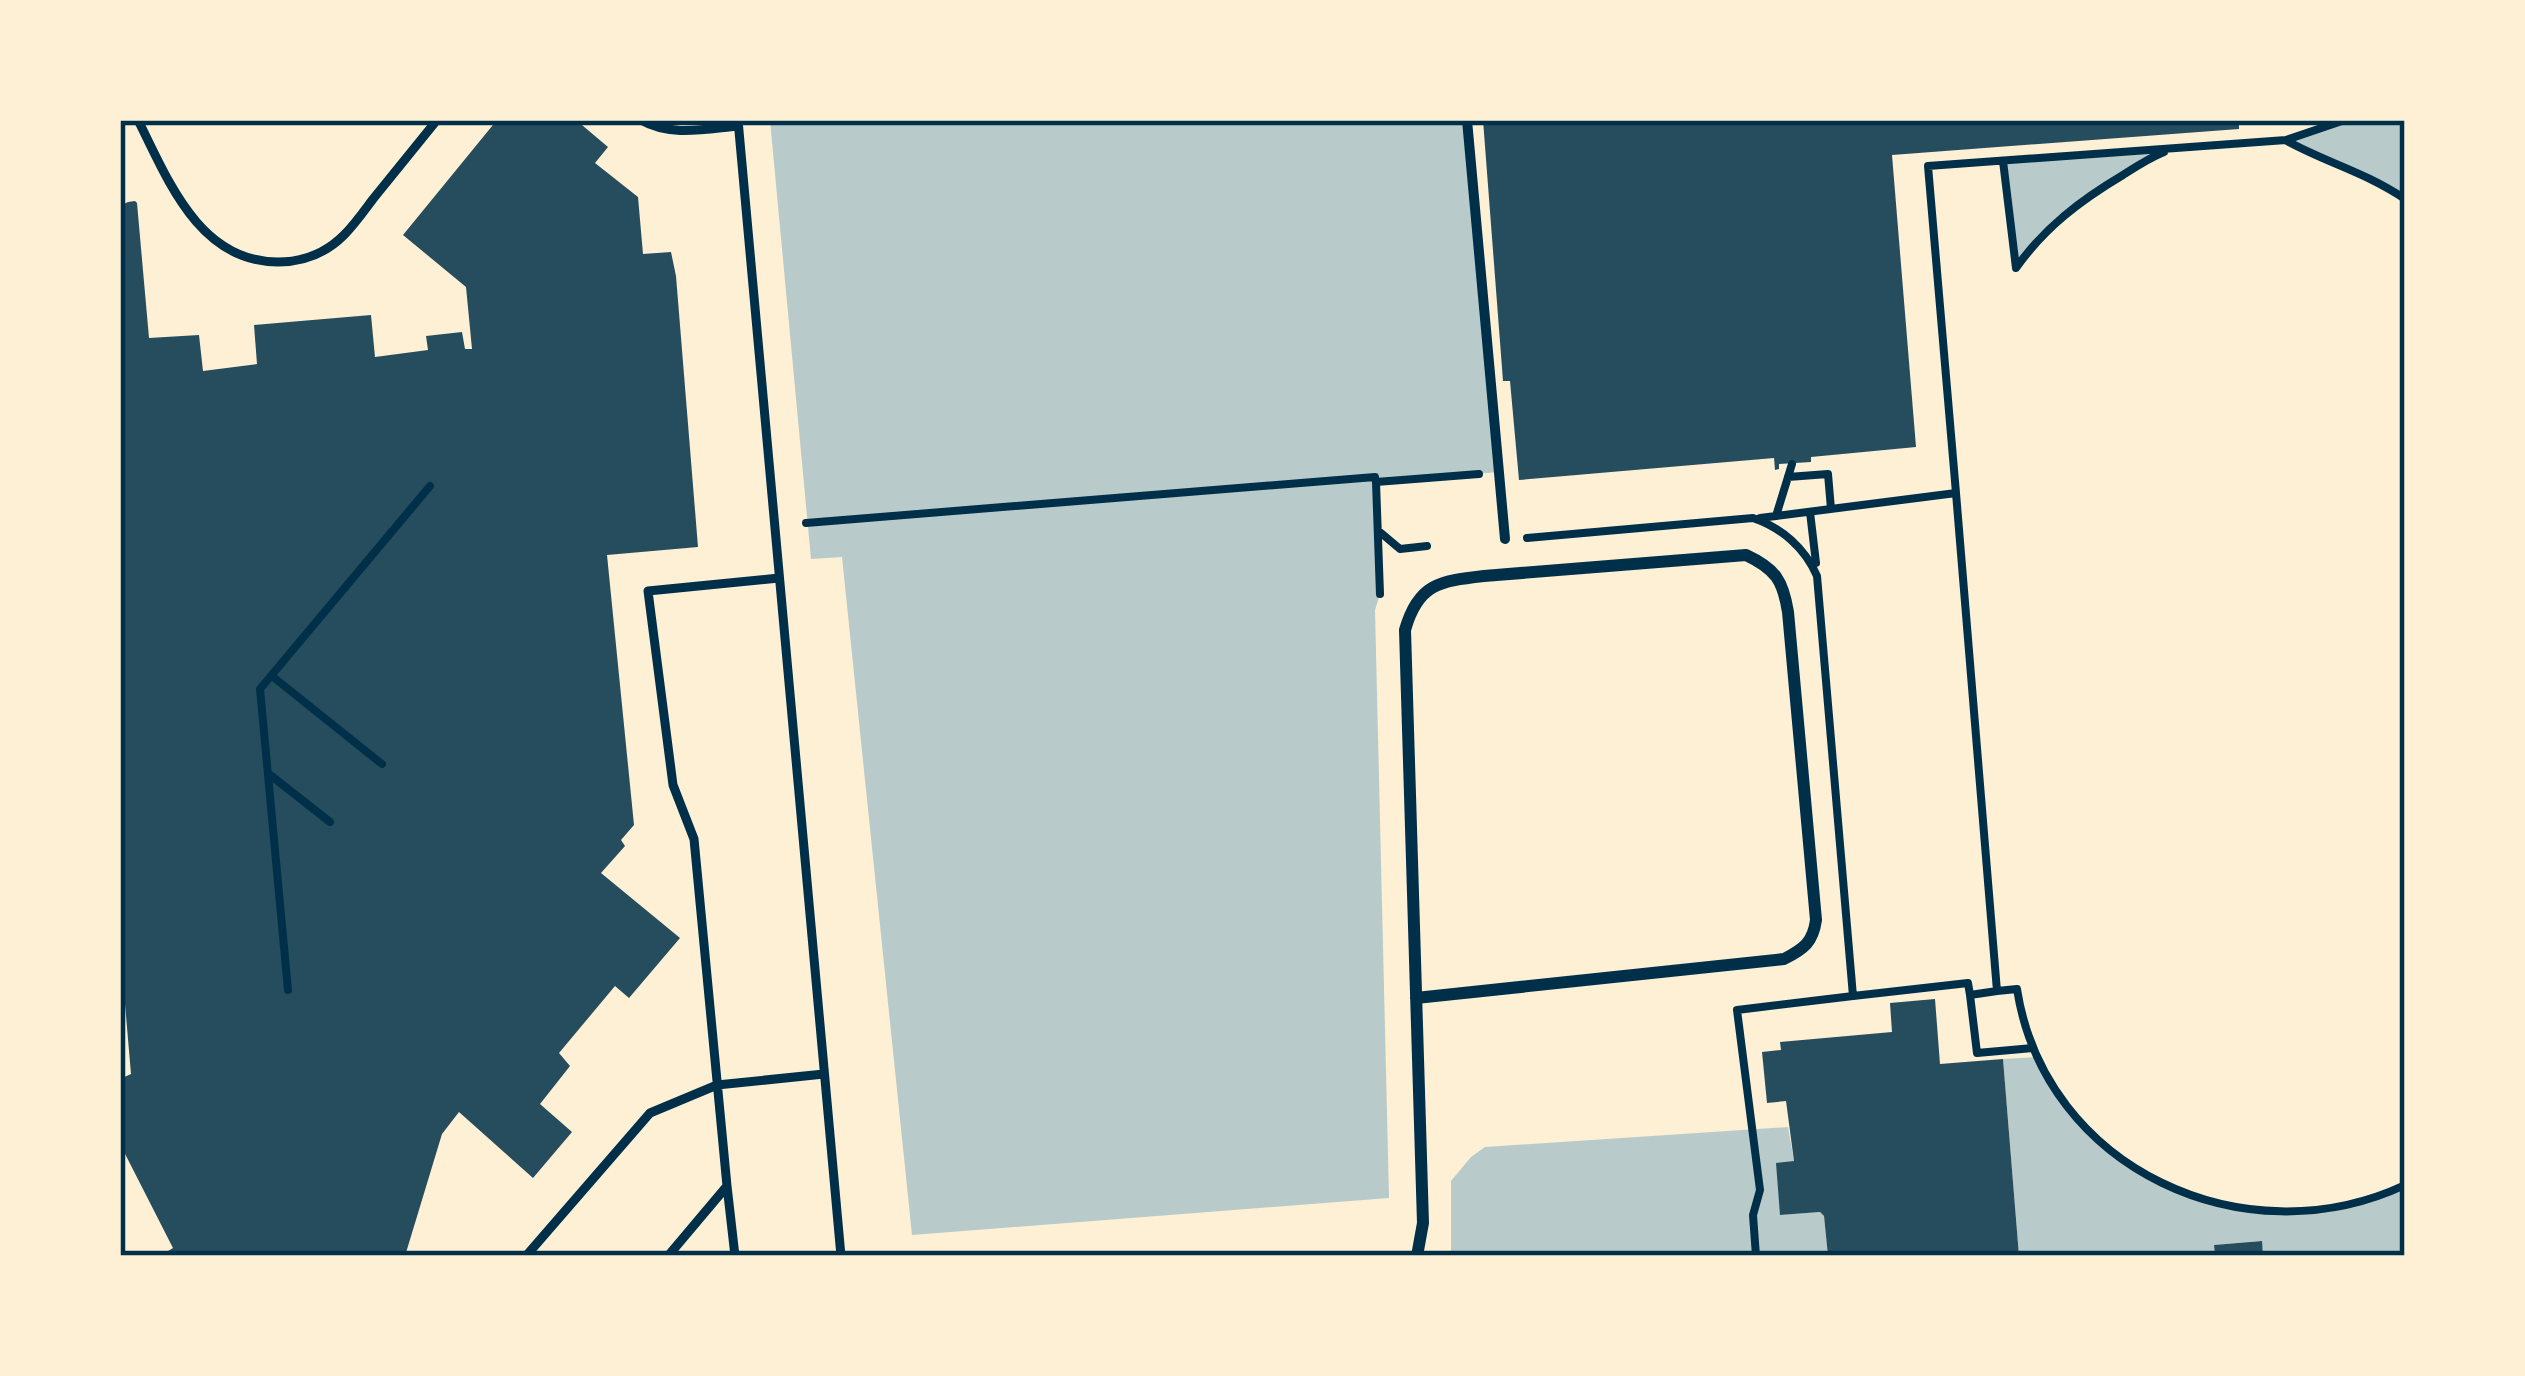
<svg xmlns="http://www.w3.org/2000/svg" width="2525" height="1376" font-family="'Fira Sans Condensed',sans-serif">
<rect width="100%" height="100%" fill="#fdf0d5"/>
<path fill="#b9caca" d="M770,120h697l32,352 -122,10 3,112 -5,16 14,588 -477,37 -70,-678 -31,2z
M2405,120v79l-119,-59 56,-19z
M2180,147l-22,7 -96,62 -46,52 -13,-107z
M2037,1057l45,67 64,51 68,28 97,8 94,-26v71h-141l-3,-15 -47,4 1,10 -8,1h-188l-16,-197z
M1788,1127l6,34 -14,54 40,-3 4,4 4,40h-377v-75l20,-24 14,-10z"/>
<path fill="#264d5e" d="M497,120h79l32,27 -13,16 43,34 5,57 28,-2 5,24 22,271 -91,8 27,270 -13,15 4,6 -24,27 79,65 -51,60 -14,-12 -56,67 11,13 -30,38 32,28 -39,46 -74,-66 -17,22 -37,122h-245l13,-8 -53,-104v-65l11,-5 -6,-70 -5,1v-799l8,-4 7,-1 2,2 12,135 50,-3 4,36 54,-7 -3,-39 117,-10 4,42 53,-7 -2,-14 36,-4 3,17h7l-6,-62 -63,-52z
M1483,120h756v9l-347,26 24,292 -105,10v5l-32,2v5l-4,1 -1,-12 -255,22 -9,-99h-7z
M1935,999l5,65 63,-5 16,197h-191l-4,-40 -4,-4 -40,3 -4,-52 18,-2 -8,-60 -19,2 -5,-51 19,-2 -1,-8 112,-10 -2,-29z
M2262,1241l1,15h-48l-1,-11z"/>
<g fill="none" stroke-linecap="round" stroke-linejoin="round">
<path stroke="#003049" stroke-width="8" d="M2287,141c40,22 78,31 118,58
M2003,161l13,107c29,-41 65,-68 107,-93 14,-9 26,-17 41,-23
M1788,477l40,-3 3,35
M1956,493l-28,-327 358,-26 56,-19 63,-1
M1810,512l6,51
M1776,516l180,-23 41,498 -27,4 -2,-12 -115,13
M1760,518l16,-2 16,-52
M806,523l569,-46 1,5
M1381,533l19,16 27,-3
M1527,538l226,-20c29,10 52,30 64,58l36,420 -116,14 23,180 -7,25 3,41
M1380,594l-4,-112 103,-8
M272,676l110,88
M269,774l61,48
M288,990l-28,-301 170,-203
M1997,991l20,-2c28,180 228,271 388,196
M1970,995l7,58 56,-5"/>
<path stroke="#003049" stroke-width="9" d="M138,120c30,60 61,142 140,142 26,0 47,-8 66,-27 11,-11 20,-24 29,-36 21,-26 43,-53 64,-79
M641,120c30,17 64,9 97,6
M738,120l103,1136
M727,1186l8,70
M526,1256l124,-143 67,-28 107,-11
M668,1256l59,-70 -33,-347 -21,-54 -25,-194 131,-13"/>
<path stroke="#003049" stroke-width="10" d="M1467,120l38,419"/>
<path stroke="#003049" stroke-width="12" d="M1416,998l368,-39c20,-10 29,-17 32,-39l-28,-308c-5,-31 -12,-43 -42,-57l-262,21c-45,5 -66,8 -79,54l18,593 -6,33"/>
</g>
<rect width="2525" height="1376" fill="none" stroke="#fdf0d5" stroke-width="246"/>
<rect x="123" y="123" width="2279" height="1130" fill="none" stroke="#003049" stroke-width="4.5"/>
</svg>
